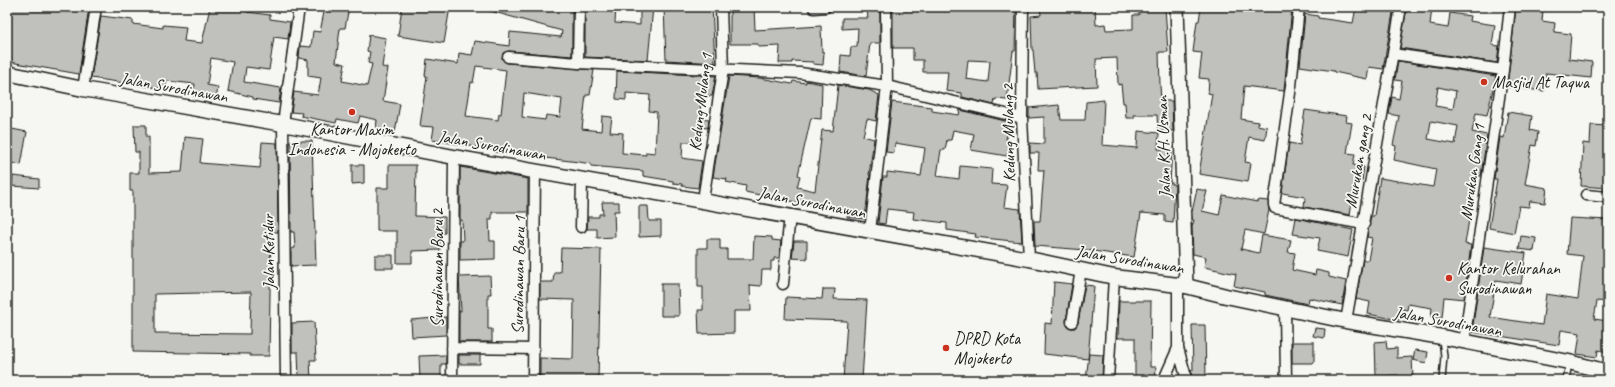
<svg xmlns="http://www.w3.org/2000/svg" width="1615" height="387" font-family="Caveat,sans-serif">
<rect width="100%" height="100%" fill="#f6f6f2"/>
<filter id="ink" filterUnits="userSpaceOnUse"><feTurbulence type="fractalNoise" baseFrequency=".025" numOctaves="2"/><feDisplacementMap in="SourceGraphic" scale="8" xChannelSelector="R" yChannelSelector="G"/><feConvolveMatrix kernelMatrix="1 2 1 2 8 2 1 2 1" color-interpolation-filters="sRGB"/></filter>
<g filter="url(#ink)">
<path fill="#c0c0bd" stroke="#1c1c1c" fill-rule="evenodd" d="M7,7h82l-10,67 -69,-12 1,-5 -4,-1z
M210,7h38l-1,5 23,3v4l20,3 -2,17 -14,-2 -5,33 -23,-3 -2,15 37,6 -2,15 -26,-4v-2l-25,-6 5,-29 -22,-4 -4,27 11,2 -2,13 -23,-4 2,-12 -28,-3 -2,8 -74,-11 10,-62 32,4v4l30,4v-3l23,2 -2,14 18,2z
M325,7h24l-4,21h-5l-4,34 9,2 -3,17 25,5 5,-22 -4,-1 2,-11 -3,-1 2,-16 17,3 -4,29 6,1 -5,33 17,3 -5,28 -19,-3 1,-9 -17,-4 -2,7 -21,-4 -1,4 -35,-7 1,-3 -11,-1 3,-20 24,3 3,-17 -13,-2v-16l-9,-2 1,-12 11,1 2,-16 7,1z
M402,7h48l-6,36 -46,-7z
M488,7h84v49l-63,-5 -6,2 -1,6 5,4 87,7 -4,25h-4l-4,34 19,2 1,-15 10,1 -2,15 13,1 -1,20 24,2v-3l9,1 2,-41 -8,-1 1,-16 -24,-2v7l-10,-1 1,-28 99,5 -4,20h-11l-1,22 9,1 -1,9 -10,-1 -1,15h-14l-1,16 20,3 -4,27 -16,-2v-2l-9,-1v-2l-30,-5v-5l-52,-5v-2l-12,-2 -84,-10v-2l-63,-10 2,-13 -14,-1 7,-50h-2l2,-17 31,5 1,-11 13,2 3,-14 34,5 1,-14 51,5 1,-6 -75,-21zM476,66l30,4 -5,44h-2l-1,6 -32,-4 5,-34 2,1zM524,93l38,6 -2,18 -14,-2 -1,5 -23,-3z
M585,7h31l-1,16 25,2v-18h13l-5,53 -63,-3z
M664,7h48l3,56 -49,-3z
M754,7l1,23 66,-4 1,26h2l-1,13 -10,-1v-2l-21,-1v2h-13l1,-17 -22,1v-3h-28v-36z
M895,7h121l-1,44h-2l-6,49 -12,-1 -1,6 -32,-8v-4l-16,-2 2,-19h-25v-12h-10v-12h-20v-39h2zM968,60l22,1 -2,21 -22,-3z
M1040,7h55l1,18 9,-1 1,6 27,-1v-14h6v-8h26l3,45h-9l1,33 1,16h11l1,30h-15l-1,-16h-23v3h-8l-1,-15h-2l-2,-19 -3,1 -1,-27 -21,1 1,27 -59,3 -1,-16h-2l-2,-23h-1l-1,-34 10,-1z
M1201,7h91l-8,84 -40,-5 -3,33 17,3 -1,3 10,2 -2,13 -16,-3 -4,25 6,1 -3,19 -49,-8 13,-80 -4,-1 1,-14 -10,-1 3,-25 -9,-1 4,-31h2z
M1356,7l14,2v-2h24l-11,62 -14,-2 -2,12 -33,-7v-1l-34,-5 5,-52 13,2v2l35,5z
M1407,7h25l-2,18 18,3 2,-15 20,3 -1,5 26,4 -3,20 7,1 -2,17 -97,-15z
M1516,7l27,3 -1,11 13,2 -1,9 17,2 -2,25 23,3 -1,16 -45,-5 -2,18 -37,-4z
M880,9v34h-10l-4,33 -26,-4 1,-17 9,1 1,-9h6l1,-19 -16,1v-11h26l-1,-8z
M1398,61l98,15 -9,39 -11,-2 -4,19 15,3 -6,41h-5l-11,68 6,1 -7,54 -20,-2 -2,21 -11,-1 1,-9 -24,-4 -1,6 -6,-1 -2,11 -31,-6 2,-12 -14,-3 7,-39h5l4,-22 -5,-1 4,-21h3l6,-38 53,9 3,-18 -42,-9 2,-14 -3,-1 6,-29 -10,-2 3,-17 7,2 3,-18 -7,-1zM1438,87l18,4 -3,18 -18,-3zM1431,121l27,5 -3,18 -27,-5z
M729,76l31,2 32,6 1,-3 13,2v-2l16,3 -1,35 -10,-1 -13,57 2,1 -3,11 18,4 7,-61 11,1 5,-46 31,5 10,5 -3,26 -9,-2 -4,17 11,3 -5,36h1l-5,44 -18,-2 1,-7 -43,-6 -60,-12 1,-6 -20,-4 1,-3 -14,-2z
M1104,100l-2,45 35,3 1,-17 21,2 -1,16 14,1 -2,33h3v2h2l-2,38 -8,-1v-7l-24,-2 -7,44 -48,-7 -51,-4 -1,-25h6l4,-51h-6l1,-17h-9v-10l14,1v-27l-15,1v-10l30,-3 2,15h24l1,-18z
M892,102l40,5v4l27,4 1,-5 49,12 -3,18 4,1 -3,15 -36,-6 3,-16 -21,-4 -2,10h-4l-2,10h-4l-4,26 22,3 1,-13 32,3 -1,15 16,1 -3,22 16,2 2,33 -47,-5 1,-3 -29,-4v-7l-34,-4 1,-7 -27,-3 -2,15 -7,-1 5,-46h4v-5l34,4 4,-28 -30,-5 -1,10 -8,-1z
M1305,110l42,6 -1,6 6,1 -5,30 8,1 -2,11 11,2 -2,14 -7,-2 -5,36 -46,-8 1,-10 -23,-4 7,-50 11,2z
M1508,112l24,4 -2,14 8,2 -2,14 -4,-1 -7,39 22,4 -2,15 -15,-2 -1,6 -10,-1 -5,27 -25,-5 8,-49h-3l6,-42 4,1z
M134,125h12v12h3v36l33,-1 3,-35 18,2 -3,24 60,5 2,-26 15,1 1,89h-7l-2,124h-19v-2l-117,-2v-161h-3v-18h9v-21h-4zM251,292l-1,42 -95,-1v-39z
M1591,125l17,1v62l-27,-2 2,-43 7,1z
M7,128l20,4 -6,33 -14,-3z
M290,141h22l4,124 -25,1v-17l4,-1 -1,-16h-3z
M352,165h12v18l-12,1z
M389,165h27l-1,51 30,1v16h-5v17l-28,1v12h-15v-32h-20v-43h12z
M460,167l68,12v33h-36v7h-3l1,22h5v18l-35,1v-19h3l-1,-21h-2z
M13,176l26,3v9l-27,-2z
M1197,189l10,2 -5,20 17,4 4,-20 34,7 1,-2 10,1 1,9 -5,24 -19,-4 -4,19 18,4 3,-18 29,5 -3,12 7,1 -3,17 23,5 1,-5 13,3v4l17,4 -4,24 -33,-7 -1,6 -43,-9v-3l-31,-6 2,-12 -32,-7 2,-10 -13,-3 -1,-27 2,-7h-2v-8z
M602,202h17v9h-5l1,26 -18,1v-9h-10l1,-12h11v-3h4z
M639,206h9l1,15h12v15l-22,1z
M1296,218l57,12 -5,27 -31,-6 3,-13 -27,-4z
M1570,218l38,2v82l-11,-1 -3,18 14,2v31l-10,-2 -1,7 -20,-3 3,-21 -19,-3 -2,15 -87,-13 12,-85 42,6 -5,31 -25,-4 -6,37 52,8 4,-31 32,5 5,-43 -16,-2z
M754,236l18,1v3l9,1 -2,17h-5v3h-3v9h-9l-1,16 -11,-1 1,26h-17v22l-35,1 -1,-24h5v-23h-5v-39h9v-9h13v10h7v10h26z
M1521,236l15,2 -2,13 -15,-2z
M794,241h13v18l-15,-1z
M561,248l40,1 -3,131h-58v-22l33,1 1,-59 -34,-1v-17h13l1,-10h6z
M375,255h18v13h-18z
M490,276l1,18h-3v35h4v13h-33v-31h2l-2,-34z
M1054,282l18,2 -6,37 2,6 3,1h4l3,-5 7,-38 9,1 -6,73 -44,-5 1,-31 7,1z
M661,284h17l1,32h-18z
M823,289h12l-1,10 33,1 -5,80h-19l4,-59 -62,-2 1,-22 36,2z
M1119,301h32l-1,66h6l-1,13h-20v-42h-17z
M446,317v18l-34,2 -1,-17z
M314,322l2,38h-6l1,20h-12l-1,-28h-6v-29z
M1192,325h13l1,55h-14l-1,-10h2z
M1315,328l10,1 -1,9 -11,-2z
M1386,341l1,8 10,-1v10l15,-1 1,23h-15v-5l-22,1 -1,-34z
M1292,342h22v21h-22z
M1415,350l13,2 -2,11 -13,-3z
M1089,354l14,1 -1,25h-16z
M446,355v9h-5v16h-21l-1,-24z
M459,355h21v9h-21z"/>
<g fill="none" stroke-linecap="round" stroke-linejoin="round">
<g stroke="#1c1c1c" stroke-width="8">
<path id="service" d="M1442,339l2,17 -2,24
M1566,380l3,-17"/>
</g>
<g stroke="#1c1c1c" stroke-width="13">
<path id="minor" d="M1023,7l-1,111 7,141
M1299,7l-8,79 -17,119 1,3 89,16
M814,8l12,-1
M1393,54l110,16
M508,57l70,6 222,10 87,13 135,32
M578,63l1,-56
M83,89l13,-82
M1586,195l22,2
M703,200l20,-130 -2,-63
M581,227l1,-48
M870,231l17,-145 -1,-79
M783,284l7,-69
M1178,285v63l7,25v7
M1285,308l1,72
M1346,321l55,-314
M1072,322l9,-52
M1464,342l39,-272 7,-63
M452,348l82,1
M286,380l-3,-256 16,-117
M452,380l2,-223
M533,380l2,-210
M1108,380l6,-103
M1166,380v-5l12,-27"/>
</g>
<g stroke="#1c1c1c" stroke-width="16">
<path id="tertiary" d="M1177,7l9,279"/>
</g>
<g stroke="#1c1c1c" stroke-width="17">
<path id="secondary" d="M7,73l76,16 200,35 171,33 575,102 85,18 72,9 40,10 120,25 96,16 127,25 39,10"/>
</g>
<use href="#service" stroke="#f6f6f2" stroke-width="5"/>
<use href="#minor" stroke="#f6f6f2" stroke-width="10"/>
<use href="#tertiary" stroke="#f6f6f2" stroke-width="13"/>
<use href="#secondary" stroke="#f6f6f2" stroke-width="14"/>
</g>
</g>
<g fill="#c8321e" stroke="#f6f6f2" stroke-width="1.5">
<circle cx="1484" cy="82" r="4"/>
<circle cx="352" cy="112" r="4"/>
<circle cx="1449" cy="278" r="4"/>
<circle cx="946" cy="348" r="4"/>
</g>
<g text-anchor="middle" stroke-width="3.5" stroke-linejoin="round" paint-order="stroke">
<g font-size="17" fill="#1c1c1c" stroke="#f6f6f2" text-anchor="start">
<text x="1492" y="88">Masjid At Taqwa</text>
<text x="352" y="135" text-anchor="middle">Kantor Maxim<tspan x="352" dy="20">Indonesia - Mojokerto</tspan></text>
<text x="1457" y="274">Kantor Kelurahan<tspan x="1457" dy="20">Surodinawan</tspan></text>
<text x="954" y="344">DPRD Kota<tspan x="954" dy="20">Mojokerto</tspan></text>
</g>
<g font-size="17" fill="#1c1c1c" stroke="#f6f6f2">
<text transform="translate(174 87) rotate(10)" y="6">Jalan Surodinawan</text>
<text transform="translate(700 102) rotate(-83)" y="6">Kedung Mulang 1</text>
<text transform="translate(1008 133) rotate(-91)" y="6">Kedung Mulang 2</text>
<text transform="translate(492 145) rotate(10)" y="6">Jalan Surodinawan</text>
<text transform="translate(1163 147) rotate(-92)" y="6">Jalan K.H. Usman</text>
<text transform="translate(1358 161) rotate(-80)" y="6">Murukan gang 2</text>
<text transform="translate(1472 172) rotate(-82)" y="6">Murukan Gang 1</text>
<text transform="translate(812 202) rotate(11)" y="6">Jalan Surodinawan</text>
<text transform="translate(268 252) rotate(-91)" y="6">Jalan Ketidur</text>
<text transform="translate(1130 259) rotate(9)" y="6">Jalan Surodinawan</text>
<text transform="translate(437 268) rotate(-90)" y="6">Surodinawan Baru 2</text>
<text transform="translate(518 275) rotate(-89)" y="6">Surodinawan Baru 1</text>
<text transform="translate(1448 321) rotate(10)" y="6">Jalan Surodinawan</text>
</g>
</g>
<rect width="1615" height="387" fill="none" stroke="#f6f6f2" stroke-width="24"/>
<rect x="12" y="12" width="1591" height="363" fill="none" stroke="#1c1c1c" stroke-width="1.5" filter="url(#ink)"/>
</svg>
